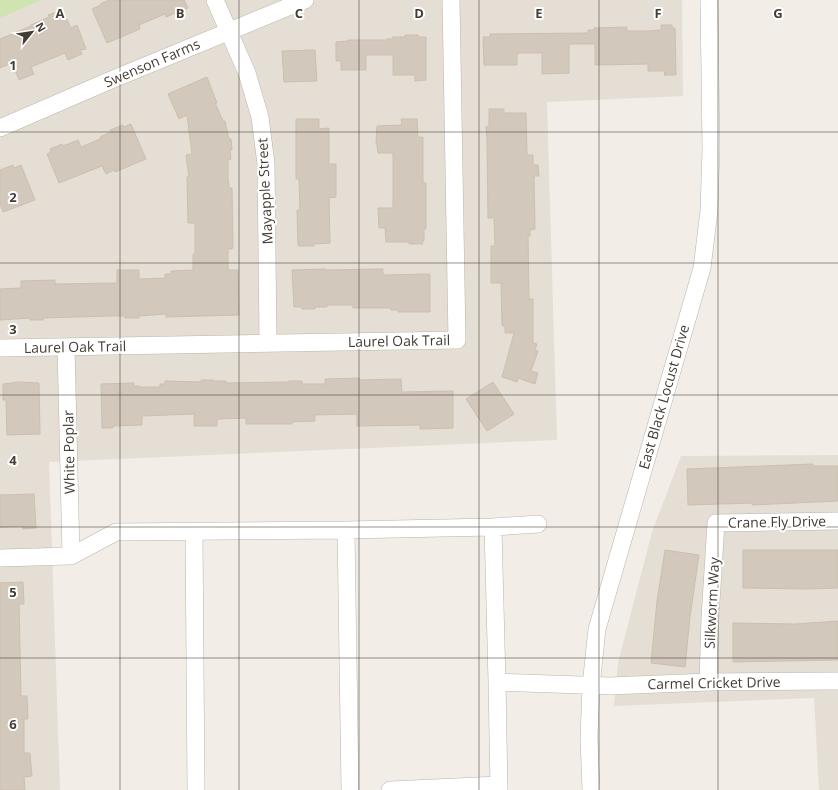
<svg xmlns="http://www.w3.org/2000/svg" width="838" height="790" font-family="'Open Sans',sans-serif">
<rect width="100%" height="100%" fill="#f2ede6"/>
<path fill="#e5ded4" d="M0,0h682l1,96 -136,6 10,338 -508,22 11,328h-60z
M838,455v335h-19l-5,-92 -200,8 4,-43 34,-131 29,-76z"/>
<path fill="#d0e4b1" d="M0,0h41l-41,18z"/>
<path fill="#d2c8bc" stroke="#cdbfaf" d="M109,0h75l4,8 -22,9 -1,-3 -26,11 1,4 -33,14 -15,-34 9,-4 -1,-1z
M59,11v2l4,-2 8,17 6,-3 9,24 -6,1 2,4 -14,6 -3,-7 -34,14 3,7 -15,6 -7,-17 -12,5v-29l31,-13v-1l18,-8 -1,-2z
M661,25h11v3h3l1,47h-12l1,-4h-17v-7l-53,1v-21h-26v29l-27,1v-21h-25v12h-33l-1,-28h7v-3l98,-1v-3h6v-2l33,-1v4h21l13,-1z
M405,35h13v2h8v43l-11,1v-6h-22v-20h-27v15h-25v-9h-5v-19l12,-1v-1h39v-1h6l-1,-2h13z
M315,50l2,31 -33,1 -2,-31z
M207,77l10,26h-2l8,18h2l4,18h2l1,11h-2l1,9 -3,1v17l1,11h3l1,58 -1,3h-4v21h10l1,45 -73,2v-3l-27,2v2h-14v-2h-16l-66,2v2h-13v-2l-30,2v-31l21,-1v-7l34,-1v4l62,-1v-13h22v9l26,-1v-4h6v-3l22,-1v-16h2v-31h-7l-1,-46h2l-3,-22 6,-1 -5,-39 -8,4 -11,-25z
M489,109h15v4h22l1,42h6v10h5l1,11h-5l1,53 -5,1v6h-2l1,63h4v44l4,1 -2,6 3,1 -7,20 7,2 -3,11 -17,-6 -1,4 -15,-5 12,-44h-9v-7h-3l-1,-43h-10v-37h4l-1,-28h-6l-1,-79 -1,-12 3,-1z
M296,119h23v10l10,-1v36h7v33l-7,1 1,45 -16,1v2h-16l-1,-36h3l-1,-31h-3z
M401,119h16l1,18h5v46h3v46h-2v12h-2l1,3h-14v-2h-23l-1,-14h-6l-1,-20h15v-55h-15l-1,-8 -1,-2 1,-17 25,-1z
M131,124l15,35 -31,13 -1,-2 -8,4 -4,-8 -43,17 -12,-29 4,-2 -1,-3 12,-5 1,2 15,-6 3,7 19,-8v-2l11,-5 -1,-2 13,-5 1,2z
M13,165l1,3 7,-3 14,35 -32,12 -3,-8v-34z
M326,269v1l57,-1v6l47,-1v38h-32v-2h-7v-2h-38v-3h-26v2h-12v2h-13v-2h-8l-2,-37z
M359,378v2l42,-1 1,13 51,-1v37l-33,1v-4l-63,1v-12l-42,1v6l-23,1v2h-46v-6l-29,1v7h-23v-12l-52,2v9l-29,1v2h-11l-1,-44 33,-1v3h5v1h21v-3h5v-3l36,1v-2h13v1h12v2l63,-1v-1h13v3h23v-5z
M19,382l20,1 1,51 -33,1 -1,-35h-3v-16z
M493,382l21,32 -27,17 -21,-32z
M813,464v2h25v35l-86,4v-2l-64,2 -1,-36z
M34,494l2,34 -13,1v-3l-23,1v-32z
M665,550l34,5 -9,62 -5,50 -34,-4 6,-62z
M743,550h95v38l-30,1 -65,-1z
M23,582l1,22h-5l2,92h6l1,23h-4v34h6l2,23 -8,1 1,13h-25v-207z
M838,621v39l-105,2v-39l62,1z"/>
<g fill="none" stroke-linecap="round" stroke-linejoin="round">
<g stroke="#bcb4a9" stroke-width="18">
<path id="minor" d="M215,0l32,73 13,44 6,47 2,178
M0,128l111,-48 194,-80
M66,347l5,209
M0,348l457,-8 -6,-340
M493,527l45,-3
M346,530l4,260
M194,532l2,258
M0,558l71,-2 45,-24 230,-2 147,-3 4,155
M708,682l2,-64 6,-95 122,-2
M390,790l109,-5
M499,790l-2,-108 113,4 98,-4 130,-1
M591,790l-2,-53 2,-51 6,-57 105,-361 7,-57 2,-63 -2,-148"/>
</g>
<use href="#minor" stroke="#fff" stroke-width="17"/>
</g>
<path fill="none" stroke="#443d35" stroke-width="1" stroke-opacity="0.55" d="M120,0v790M239,0v790M359,0v790M479,0v790M599,0v790M718,0v790M0,132h838M0,263h838M0,395h838M0,527h838M0,658h838"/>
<g text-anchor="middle" stroke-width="4" stroke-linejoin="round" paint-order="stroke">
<g font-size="14" fill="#443d35" stroke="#fff">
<text transform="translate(152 63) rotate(-23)" y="5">Swenson Farms</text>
<text transform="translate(265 191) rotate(-93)" y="5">Mayapple Street</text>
<text transform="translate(399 341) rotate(-1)" y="5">Laurel Oak Trail</text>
<text transform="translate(75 347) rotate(-1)" y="5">Laurel Oak Trail</text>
<text transform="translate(664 397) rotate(-74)" y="5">East Black Locust Drive</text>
<text transform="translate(69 452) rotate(-91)" y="5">White Poplar</text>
<text transform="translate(777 522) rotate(-1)" y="5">Crane Fly Drive</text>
<text transform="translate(712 603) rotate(-87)" y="5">Silkworm Way</text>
<text transform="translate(714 683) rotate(-1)" y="5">Carmel Cricket Drive</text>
</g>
</g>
<g font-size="13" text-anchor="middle" font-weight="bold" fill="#443d35" stroke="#fff" stroke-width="4" stroke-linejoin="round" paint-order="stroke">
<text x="60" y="18">A</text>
<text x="180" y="18">B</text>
<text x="299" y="18">C</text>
<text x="419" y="18">D</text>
<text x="539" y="18">E</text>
<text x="658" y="18">F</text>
<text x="778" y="18">G</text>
<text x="13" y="70">1</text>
<text x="13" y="202">2</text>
<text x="13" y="334">3</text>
<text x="13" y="465">4</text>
<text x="13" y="597">5</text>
<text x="13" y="729">6</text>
</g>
<g transform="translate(32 32) rotate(60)" stroke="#ffffff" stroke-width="3" paint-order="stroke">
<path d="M0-3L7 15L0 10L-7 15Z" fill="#443d35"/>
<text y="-6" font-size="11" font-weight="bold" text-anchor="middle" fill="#443d35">N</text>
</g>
</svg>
